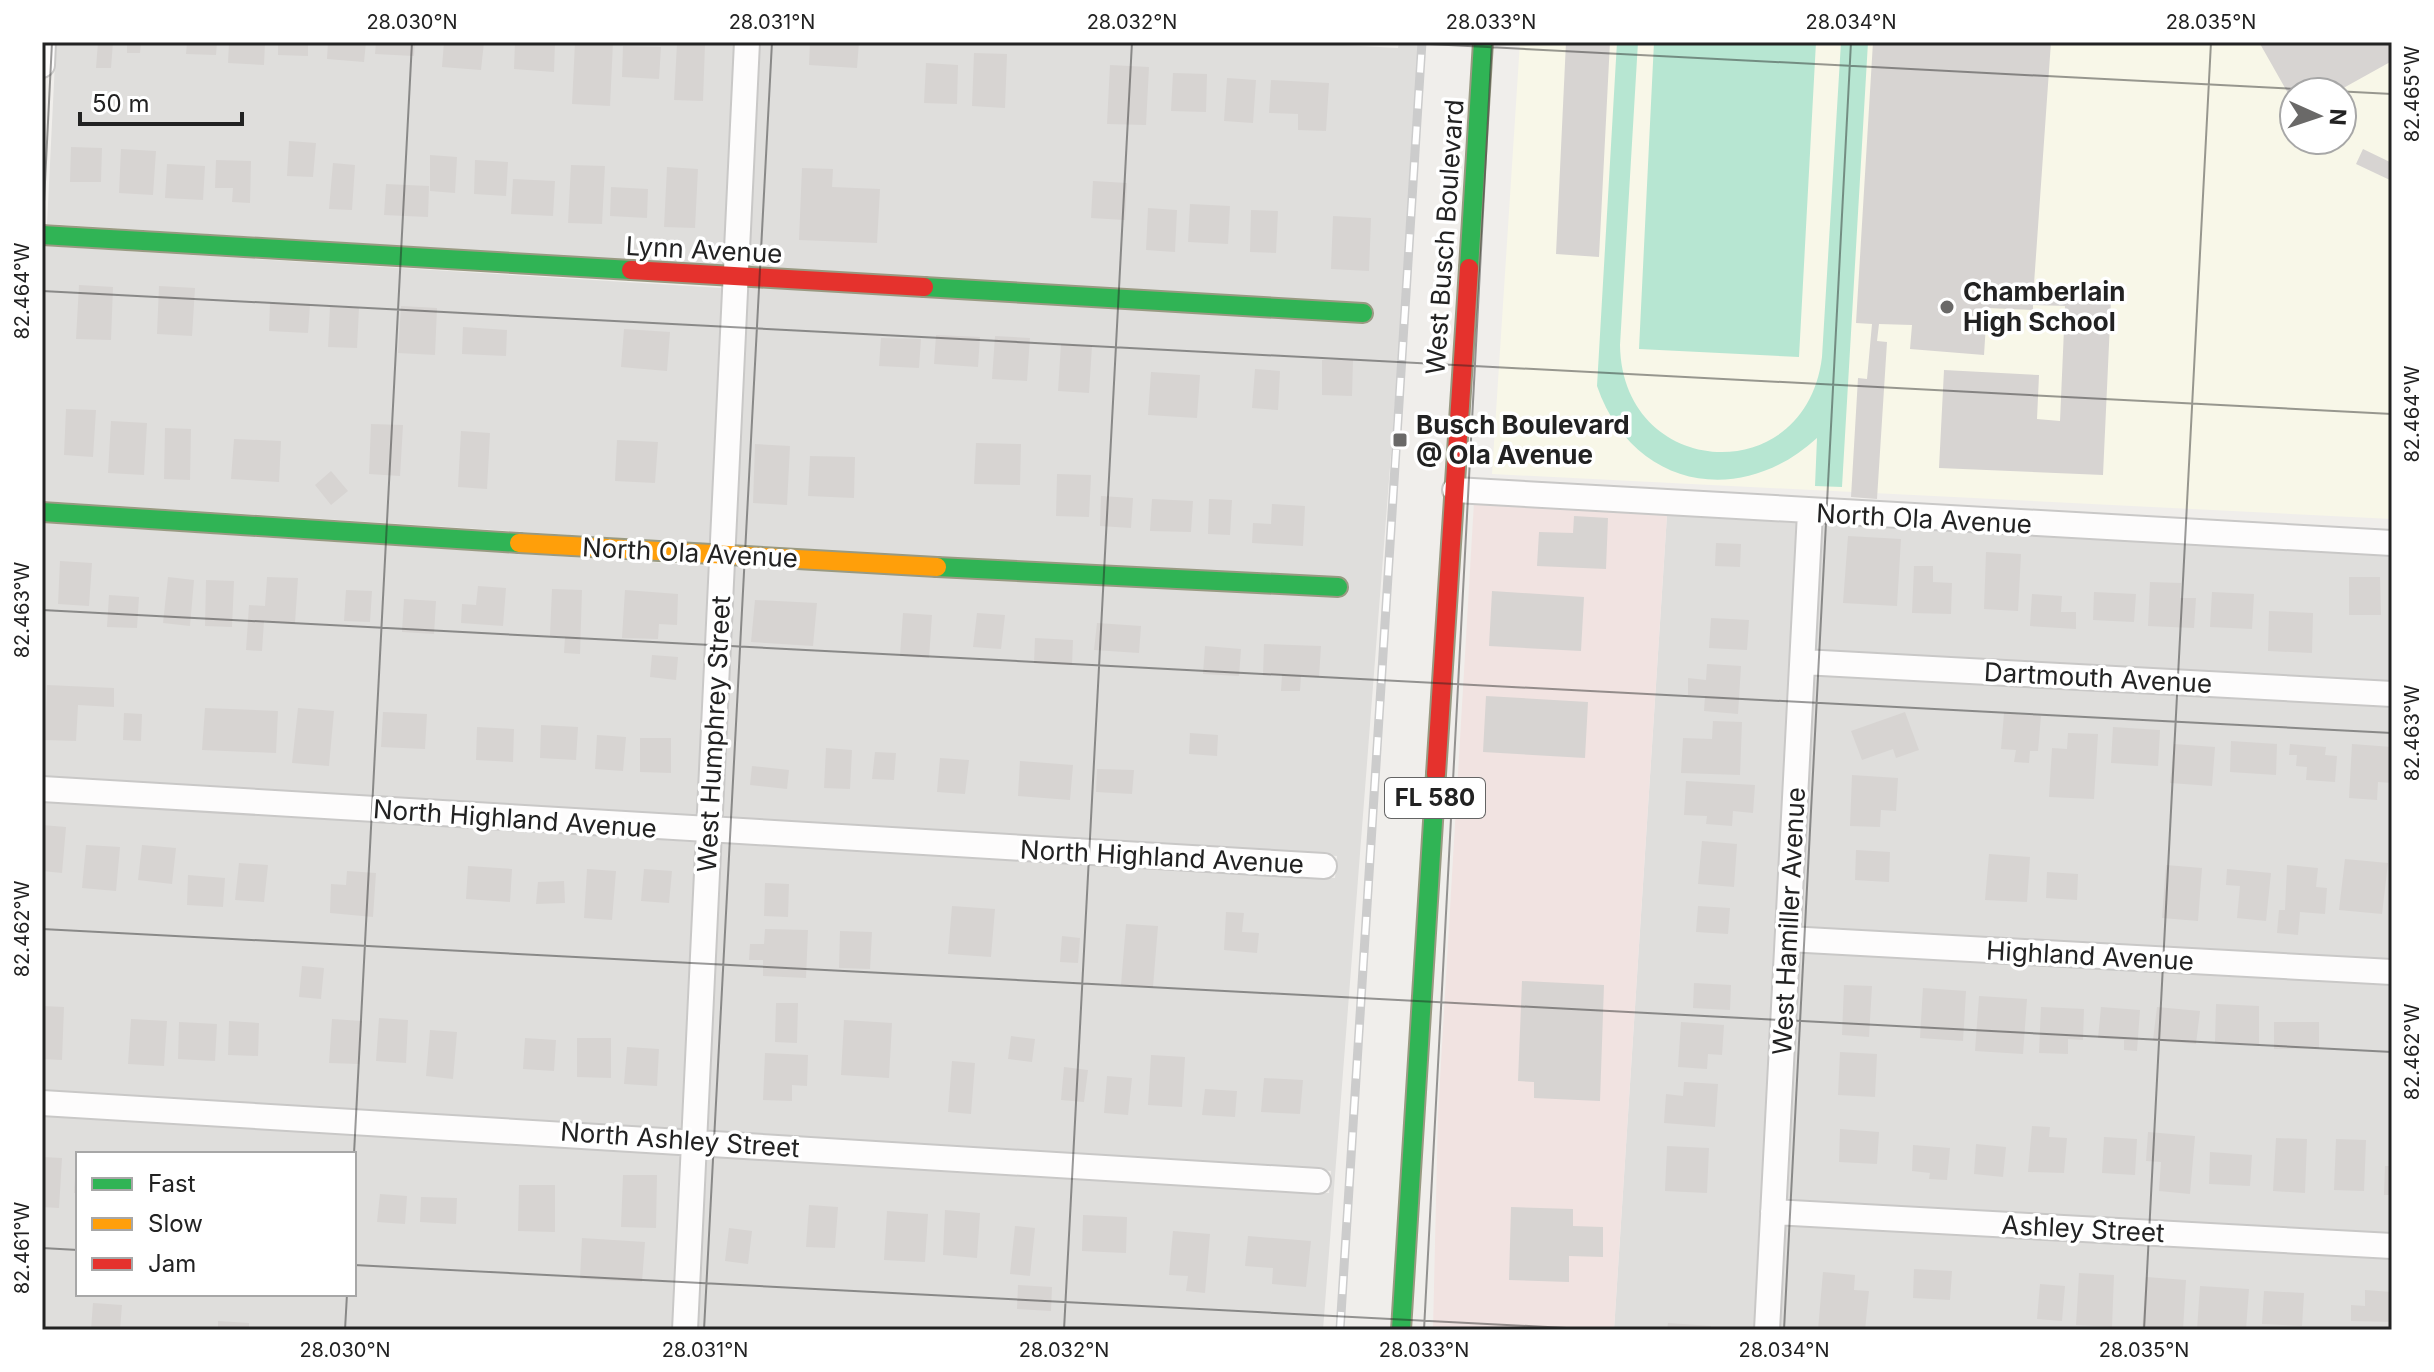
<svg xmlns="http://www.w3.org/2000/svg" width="2434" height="1372" font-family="Inter,sans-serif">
<rect width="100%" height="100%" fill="#f0eeeb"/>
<path fill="#dfdedc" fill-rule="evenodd" d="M56,42h679l-12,224 -676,-42z
M760,42h526l112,6 1,-6h24l-100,1288h-626l9,-177 623,40 2,-22 -624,-41 13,-287 615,35 2,-22 -616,-35z
M46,246l676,42 -10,256 -670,-43z
M1667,515l130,8 -42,807h-141z
M42,523l669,43 -15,253 -654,-41z
M1822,525l570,29v129l-576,-32z
M1815,674l577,31v256l-591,-32z
M42,801l653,41 -13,287 -640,-38z
M1800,951l592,32v252l-606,-33z
M42,1114l639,37 -9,179h-630zM78,1154h276v140h-276z
M1785,1224l607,33v73h-612z"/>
<path fill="#f1e3e1" d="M1474,502l193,13 -53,815h-181l5,-217z"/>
<path fill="#f8f7e8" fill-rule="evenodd" d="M1520,42h872v477l-900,-45zM2294,92h48v48h-48z"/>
<path fill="#b7e6d2" d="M1617,42h21l-18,303c2,135 186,146 202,12l19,-315h27l-26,445 -27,-1 2,-48c-77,71 -185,50 -220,-52z
M1654,42h162l-17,315 -160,-8z"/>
<path fill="#d7d4d2" d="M98,42h15l-2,26h-15z
M127,42h14l-1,11h-13z
M187,42h30l-1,13 -30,-1z
M229,42h36l-1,23 -36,-2z
M278,42h30v14l-30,-1z
M328,42h38l-2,20 -37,-3z
M376,42h39l-1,14 -39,-2z
M444,42h40l-3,28 -39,-3z
M515,42h40l-1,30 -40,-3z
M575,42h38l-3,64 -38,-2z
M810,42h49l-2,26 -48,-3z
M1566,42h44l-11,215 -43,-3z
M1873,42h178l-18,256 78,3 -8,174 -164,-7 5,-98 95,5 -2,44 23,2 5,-115 -32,-1v5l-46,-2 -3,47 -74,-6 2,-24 -33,-1 -2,17 10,1 -10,157 -26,-2 7,-119 9,1 5,-55 -16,-1z
M2259,42h133v19l-54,30 -4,-9 -16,10h-24v12z
M677,43l28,1 -2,57 -29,-1z
M623,46l38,1 -2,32 -37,-2z
M974,53l33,1 -2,54 -33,-2z
M926,63l32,2 -1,39 -33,-1z
M1110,65l39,2 -3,58 -39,-1z
M1173,73l34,1 -1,38 -35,-1z
M1227,78l29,2 -3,43 -29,-2z
M1271,80l58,3 -3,48 -28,-1v-16l-29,-1z
M289,141l27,2 -3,34 -26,-1z
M71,147l31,1 -1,34h-31z
M121,149l35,2 -3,44 -34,-2z
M2363,149l29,14v18l-36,-17z
M430,155l27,2 -2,36 -25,-2z
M216,160l35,1 -1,42 -18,-1 1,-14h-18z
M475,160l33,2 -2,34 -32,-2z
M333,163l22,2 -3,45 -23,-1z
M167,164l38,2 -2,34 -38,-2z
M571,165l34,1 -3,58 -34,-1z
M667,167l31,2 -3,59 -31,-1z
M802,168l31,1 -1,18 48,2 -3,54 -78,-3z
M513,179l42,2 -2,35 -42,-2z
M1093,181l34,2 -2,37 -34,-2z
M386,184l43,2 -1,31 -44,-2z
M611,187l37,2 -1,29 -37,-2z
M1190,204l40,2 -2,38 -40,-2z
M1148,208l29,2 -2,42 -29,-2z
M1251,210l27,1 -2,42 -26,-1z
M1333,216l38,2 -2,53 -38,-2z
M79,285l34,2 -2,53 -35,-1z
M159,286l36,2 -3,48 -35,-2z
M270,303l40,2 -2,28 -39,-2z
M401,306l36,2 -2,47 -37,-2z
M330,307l29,1 -2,40 -29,-1z
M463,327l44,3 -1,26 -44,-2z
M624,329l46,3 -3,39 -46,-4z
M936,335l44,2 -2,30 -44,-3z
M995,336l35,2 -3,43 -35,-2z
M881,338l40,1 -2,29 -40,-2z
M1061,344l31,2 -3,47 -31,-2z
M1322,360h31l-1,36 -30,-1z
M1255,369l25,2 -2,39 -26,-2z
M1151,372l49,3 -3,43 -49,-3z
M66,409l30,1 -3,47 -29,-2z
M111,421l36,2 -3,52 -36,-2z
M371,424l32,1 -3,51 -31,-2z
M165,428l26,1 -1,51 -26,-1z
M461,431l29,2 -3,56 -29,-2z
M234,439l47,2 -2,41 -48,-3z
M617,440l41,2 -3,41 -40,-2z
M976,443l45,1 -1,41 -46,-1z
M755,444l35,2 -3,59 -34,-2z
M810,456l45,1 -1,41 -46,-2z
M331,471l17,20 -17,14 -16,-20z
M1057,474l34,1 -2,42 -33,-1z
M1101,496l32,2 -2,30 -31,-2z
M1152,499l41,2 -2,31 -41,-1z
M1209,499l23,1 -2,35 -22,-1z
M1272,504l33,2 -2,40 -51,-3 1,-20 18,1z
M1574,516l34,2 -2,51 -69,-3 2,-34 34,1z
M1848,536l53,3 -4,67 -54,-3z
M1716,543l25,1 -1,23 -25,-1z
M1986,552l35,2 -3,57 -34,-2z
M60,561l32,2 -3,43 -31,-2z
M1914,566h19v16l19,1 -1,31 -39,-1z
M168,577l26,3 -4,46 -27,-3z
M267,577l31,1 -3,45 -31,-2 -2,30 -16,-1 3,-45 16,1z
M2349,577h31l1,38h-32z
M206,580l28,1 -2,46 -27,-1z
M2150,582l31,1 -1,15h16l-2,30 -46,-2z
M478,586l28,2 -3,38 -42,-3 1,-19 14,1z
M552,589l30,1 -2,64 -16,-1 1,-16 -15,-1z
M346,590l26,1 -2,31 -26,-1z
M625,590l53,4 -1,31 -18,-1 -1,15 -36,-1z
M1492,591l92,6 -3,54 -92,-5z
M2094,592l42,2 -2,28 -41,-2z
M2212,592l42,2 -2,35 -42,-2z
M2032,594l30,2 -1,16h15v17l-46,-3z
M109,595l30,2 -2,31 -30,-1z
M404,599l32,2 -2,33 -32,-2z
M755,600l62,3 -4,43 -62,-4z
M2269,611l44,2 -1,40 -44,-2z
M903,613l29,2 -3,43 -29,-2z
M977,613l28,2 -4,34 -28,-2z
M1711,618l38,2 -2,30 -38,-2z
M1097,623l44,3 -2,27 -45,-3z
M1035,638l38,2 -1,25 -38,-2z
M1264,644l57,2 -2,31 -18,-1 -1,15h-19l1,-16h-19z
M1205,646l36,3 -2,27 -36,-2z
M652,655l26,2 -2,23 -26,-3z
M1707,664l34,2 -3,48 -34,-3 1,-15 -17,-1v-17l18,2z
M47,685l67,3v19l-36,-2 -2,36 -31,-1z
M1486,696l102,6 -3,56 -102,-6z
M205,708l73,3 -2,42 -74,-3z
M298,708l36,3 -5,55 -37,-3z
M383,712l44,2 -2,35 -44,-2z
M1905,712l14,38 -23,8 -3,-9 -31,11 -11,-29z
M124,713l18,1 -1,27 -18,-1z
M2004,713l37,3 -3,35h-8l-1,12 -15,-1 2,-12 -15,-1z
M1713,721l29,1 -2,53 -59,-2 2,-35 29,1z
M541,725l37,2 -2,33 -36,-2z
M477,727l37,2 -1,33 -37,-2z
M2113,727l47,3 -2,36 -47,-3z
M1190,733l28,2 -1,21 -28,-2z
M2068,733l30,1 -4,65 -45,-2 3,-49 15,1z
M597,735l29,2 -3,34 -28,-2z
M640,738h31v35l-31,-1z
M2231,741l46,3 -1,31 -46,-3z
M2174,744l41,3 -3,39 -42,-3z
M2290,744l36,3 -1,8 12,1 -2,26 -29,-2 1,-13 -11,-1 1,-11h-8z
M2352,744l40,3v36l-14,-1 -1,18 -28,-2z
M826,748l26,2 -2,39 -26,-1z
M875,752l21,1 -2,27 -22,-1z
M940,758l29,2 -4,34 -28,-2z
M1020,761l53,4 -3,35 -52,-4z
M752,766l37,4 -2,19 -37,-4z
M1097,769l37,1 -2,24 -36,-2z
M1852,775l46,3 -2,33 -15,-1 -1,17 -30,-1z
M1686,781l69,4 -2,28 -20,-2 -1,15 -26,-2 1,-8 -23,-1z
M42,825l24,2 -4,46 -20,-2z
M1702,841l35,3 -3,43 -36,-3z
M86,845l34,2 -4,44 -34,-3z
M142,845l34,3 -4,36 -34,-4z
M1856,850l34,2 -1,30 -34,-2z
M1989,854l41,3 -3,45 -42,-2z
M2345,859l43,4 -6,51 -43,-4z
M239,863l29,2 -4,37 -29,-2z
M2166,865l36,3 -4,53 -36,-3z
M2287,865l31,3 -2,19 11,1 -2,26 -25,-2 -2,23 -21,-2 2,-23h6z
M468,866l44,3 -2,33 -44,-3z
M587,869l29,2 -4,49 -28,-2z
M644,869l28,2 -3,32 -28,-2z
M2227,869l44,4 -5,48 -29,-3 3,-32 -14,-1z
M347,871l29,2 -3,44 -43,-4 1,-29 15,1z
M2047,872l31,2 -1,26 -31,-2z
M188,875l37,3 -2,29 -36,-2z
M564,881l1,22 -29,1 2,-22z
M765,883l24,1 -1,33 -24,-1z
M952,906l43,3 -4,48 -43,-3z
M1698,906l32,2 -2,26 -32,-2z
M1226,912l18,1 -2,19 17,1 -2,20 -33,-3z
M1126,924l32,2 -5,61 -32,-2z
M765,929l43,1 -2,48 -43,-2v-16h-14l1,-16h14z
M840,931l32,1 -2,37 -31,-1z
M1062,936l18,2 -2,25 -18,-1z
M302,966l22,2 -3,31 -22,-2z
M1522,981l82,4 -4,116 -66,-3v-16l-16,-1z
M1694,983l37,2 -1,25 -37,-2z
M1844,985l28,1 -3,51 -27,-2z
M1923,988l43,3 -3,50 -43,-3z
M1979,996l48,3 -4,55 -48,-3z
M776,1003h22l-1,40 -22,-1z
M2216,1004l43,2v38l-44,-2z
M42,1006l22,1 -2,53 -20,-1z
M2041,1007l43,2 -1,31 -15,-1v15l-29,-1z
M2101,1007l39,3 -3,41 -13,-1v-10l-26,-2z
M2157,1007l43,4 -4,33 -43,-4z
M379,1018l29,2 -2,43 -30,-2z
M131,1019l36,2 -3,45 -36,-2z
M332,1019l30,2 -3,43 -30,-1z
M844,1020l48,3 -3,55 -48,-3z
M229,1021l30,2 -1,33 -30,-1z
M179,1022l38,2 -2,37 -37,-2z
M1681,1022l43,3 -2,30 -14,-1 -1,15 -29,-2z
M2274,1022h45v26l-45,1z
M430,1030l27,2 -4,47 -27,-3z
M1011,1036l24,3 -3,23 -24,-3z
M525,1038l31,2 -2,31 -31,-2z
M577,1038h34v40l-34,-1z
M627,1047l32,2 -2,37 -33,-2z
M1840,1052l37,2 -2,43 -37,-2z
M765,1053l43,2 -1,31 -15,-1v16l-29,-1z
M1151,1055l34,2 -3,50 -34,-2z
M952,1061l23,2 -4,51 -23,-2z
M1064,1067l24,3 -4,32 -23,-2z
M1107,1076l25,2 -4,37 -24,-2z
M1264,1078l39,2 -3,34 -39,-2z
M1684,1082l34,2 -3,43 -51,-4 2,-29 17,2z
M1205,1089l32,2 -2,26 -33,-2z
M2032,1126l18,1 -1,10 18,1 -3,35 -36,-1z
M1840,1129l39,3 -2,32 -38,-2z
M2148,1132l47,4 -5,58 -31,-3 2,-29 -15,-1z
M2104,1137l33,2 -2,36 -33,-2z
M2276,1138l31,1 -2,54 -32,-2z
M2336,1139l30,1 -2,51 -30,-1z
M1976,1144l30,3 -3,30 -29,-3z
M1913,1145l37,3 -3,32 -18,-1 1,-6 -18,-2z
M1667,1146l42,2 -2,45 -42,-2z
M2210,1152l42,3 -2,31 -41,-2z
M42,1157l20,1 -3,50 -17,-1z
M76,1163h2v30h-4z
M2385,1166h7v29h-8z
M623,1175h34l-1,53 -35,-1z
M519,1185h36v47l-37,-1z
M380,1194l27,2 -2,28 -28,-2z
M421,1197l36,1 -1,26 -36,-2z
M809,1205l29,2 -3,41 -29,-1z
M1511,1207l62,2v17l30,1v30l-34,-1v26l-60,-2z
M945,1210l35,3 -3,45 -34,-3z
M887,1211l41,3 -3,48 -41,-2z
M1083,1215l44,2 -1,36 -44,-2z
M1015,1226l20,2 -5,48 -20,-2z
M729,1228l23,3 -4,33 -23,-3z
M1173,1231l37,3 -5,59 -19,-2 2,-15 -19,-1z
M1248,1236l63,5 -5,46 -34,-3 1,-16 -28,-2z
M582,1238l63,4 -3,40 -62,-3z
M1914,1269l38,2 -2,29 -37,-2z
M1823,1272l32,3 -1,15 15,1 -4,39h-47z
M2079,1273l35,2 -2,52 -36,-2z
M2146,1277l40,3 -3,50h-41z
M2040,1284l25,2 -3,35 -25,-2z
M1018,1285l34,2 -1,24 -34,-2z
M2200,1286l49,3 -3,41h-49z
M2365,1290l27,2v30l-41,-1v-16l14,1z
M2264,1291l40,2 -2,33 -40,-2z
M93,1303l29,2 -2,25h-29z
M218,1321l31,2v7h-31z
M1668,1323l43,3 -1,4h-43z"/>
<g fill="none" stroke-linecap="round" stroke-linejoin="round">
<g stroke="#c9c8c7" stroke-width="28">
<path id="street" d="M42,65l1,-23
M1455,490l937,53
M1803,662l589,32
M42,789l1282,77
M1788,939l604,33
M42,1103l1276,78
M1773,1212l619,34
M685,1330l62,-1288
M1767,1330l43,-817"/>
</g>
<g stroke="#999a82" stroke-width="22">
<path id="fast" d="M42,235l589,35
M1469,268l14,-226
M924,287l439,26
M42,512l477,31
M937,567l401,20
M1401,1330l35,-556"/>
</g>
<g stroke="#999a82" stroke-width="22">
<path id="slow" d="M519,543l418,24"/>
</g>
<g stroke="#999a82" stroke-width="22">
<path id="jam" d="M631,270l293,17
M1436,774l33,-506"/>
</g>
<use href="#street" stroke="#fdfcfc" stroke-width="24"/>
<use href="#fast" stroke="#30b455" stroke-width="18"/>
<use href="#slow" stroke="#ff9f0a" stroke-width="18"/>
<use href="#jam" stroke="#e5322d" stroke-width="18"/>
<g stroke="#ccc" stroke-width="9">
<path id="rail" d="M1340,1330l82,-1288"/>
</g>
<use href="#rail" stroke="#fff" stroke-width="6" stroke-dasharray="18" stroke-linecap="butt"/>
</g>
<path fill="none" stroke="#222" stroke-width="2" stroke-opacity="0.45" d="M1391,42l1001,52M42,242l10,-200M42,291l2350,123M42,610l2350,123M42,929l2350,123M354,1154l58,-1112M42,1248l36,2M354,1265l1250,65M345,1330l2,-36M704,1330l68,-1288M1064,1330l68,-1288M1424,1330l68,-1288M1784,1330l67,-1288M2144,1330l67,-1288"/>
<g fill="#6a6968" stroke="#fff" stroke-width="3">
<circle cx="1947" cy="307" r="8"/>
<rect x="1392" y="432" width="16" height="16" rx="4"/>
</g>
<g text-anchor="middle" stroke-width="7" stroke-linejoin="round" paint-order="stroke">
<rect fill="#fff" stroke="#646464" stroke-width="2" x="1385" y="778" width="100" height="40" rx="6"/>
<g font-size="24" font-weight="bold" fill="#222">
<text x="1435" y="806">FL 580</text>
</g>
<g font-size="26" fill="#222" stroke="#fff">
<text transform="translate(1445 237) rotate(-86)" y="9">West Busch Boulevard</text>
<text transform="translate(704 250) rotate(3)" y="9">Lynn Avenue</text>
<text transform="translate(1924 519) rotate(3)" y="9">North Ola Avenue</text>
<text transform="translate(690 553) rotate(3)" y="9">North Ola Avenue</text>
<text transform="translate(2098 678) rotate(3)" y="9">Dartmouth Avenue</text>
<text transform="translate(714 734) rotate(-87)" y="9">West Humphrey Street</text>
<text transform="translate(515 819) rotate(4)" y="9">North Highland Avenue</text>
<text transform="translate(1162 857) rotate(3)" y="9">North Highland Avenue</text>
<text transform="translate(1789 921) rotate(-87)" y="9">West Hamiller Avenue</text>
<text transform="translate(2090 956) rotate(3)" y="9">Highland Avenue</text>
<text transform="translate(680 1140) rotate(4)" y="9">North Ashley Street</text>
<text transform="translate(2083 1229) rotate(3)" y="9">Ashley Street</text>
</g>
<g font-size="26" font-weight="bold" fill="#222" stroke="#fff" text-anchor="start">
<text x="1963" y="301">Chamberlain<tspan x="1963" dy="30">High School</tspan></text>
<text x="1416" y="434">Busch Boulevard<tspan x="1416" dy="30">@ Ola Avenue</tspan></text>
</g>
</g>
<rect width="2434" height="1372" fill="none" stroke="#ffffff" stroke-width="88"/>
<rect x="76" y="1152" width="280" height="144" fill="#ffffff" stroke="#a7a7a7" stroke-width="2"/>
<rect x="92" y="1178" width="40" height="12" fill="#30b455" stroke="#a7a7a7" stroke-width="2"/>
<text x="148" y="1192" font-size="24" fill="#222222">Fast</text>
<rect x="92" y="1218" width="40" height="12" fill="#ff9f0a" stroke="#a7a7a7" stroke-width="2"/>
<text x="148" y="1232" font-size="24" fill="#222222">Slow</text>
<rect x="92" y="1258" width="40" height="12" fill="#e5322d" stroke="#a7a7a7" stroke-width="2"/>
<text x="148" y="1272" font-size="24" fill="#222222">Jam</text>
<g transform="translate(2318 116) rotate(93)"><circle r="38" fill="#ffffff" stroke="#a7a7a7" stroke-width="2"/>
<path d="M0-6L14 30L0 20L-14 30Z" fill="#6a6968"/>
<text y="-12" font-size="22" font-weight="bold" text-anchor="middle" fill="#222222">N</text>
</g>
<path d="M80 112v12h162v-12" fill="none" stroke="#222222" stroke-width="4"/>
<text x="92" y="112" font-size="24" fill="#222222" stroke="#ffffff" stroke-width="6" paint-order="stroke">50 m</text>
<rect x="44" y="44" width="2346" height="1284" fill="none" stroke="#222" stroke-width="3"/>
<g font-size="20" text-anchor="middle" fill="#222">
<text x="412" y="29">28.030°N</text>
<text x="772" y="29">28.031°N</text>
<text x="1132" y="29">28.032°N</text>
<text x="1491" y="29">28.033°N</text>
<text x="1851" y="29">28.034°N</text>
<text x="2211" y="29">28.035°N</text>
<text transform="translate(2412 94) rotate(-90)" y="7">82.465°W</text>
<text transform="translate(22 291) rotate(-90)" y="7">82.464°W</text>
<text transform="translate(2412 414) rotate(-90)" y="7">82.464°W</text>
<text transform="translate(22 610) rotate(-90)" y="7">82.463°W</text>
<text transform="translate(2412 733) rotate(-90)" y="7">82.463°W</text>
<text transform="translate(22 929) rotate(-90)" y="7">82.462°W</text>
<text transform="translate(2412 1052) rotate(-90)" y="7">82.462°W</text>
<text transform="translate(22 1248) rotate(-90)" y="7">82.461°W</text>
<text x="345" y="1357">28.030°N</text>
<text x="705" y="1357">28.031°N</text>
<text x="1064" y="1357">28.032°N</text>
<text x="1424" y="1357">28.033°N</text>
<text x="1784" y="1357">28.034°N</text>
<text x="2144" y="1357">28.035°N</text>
</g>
</svg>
